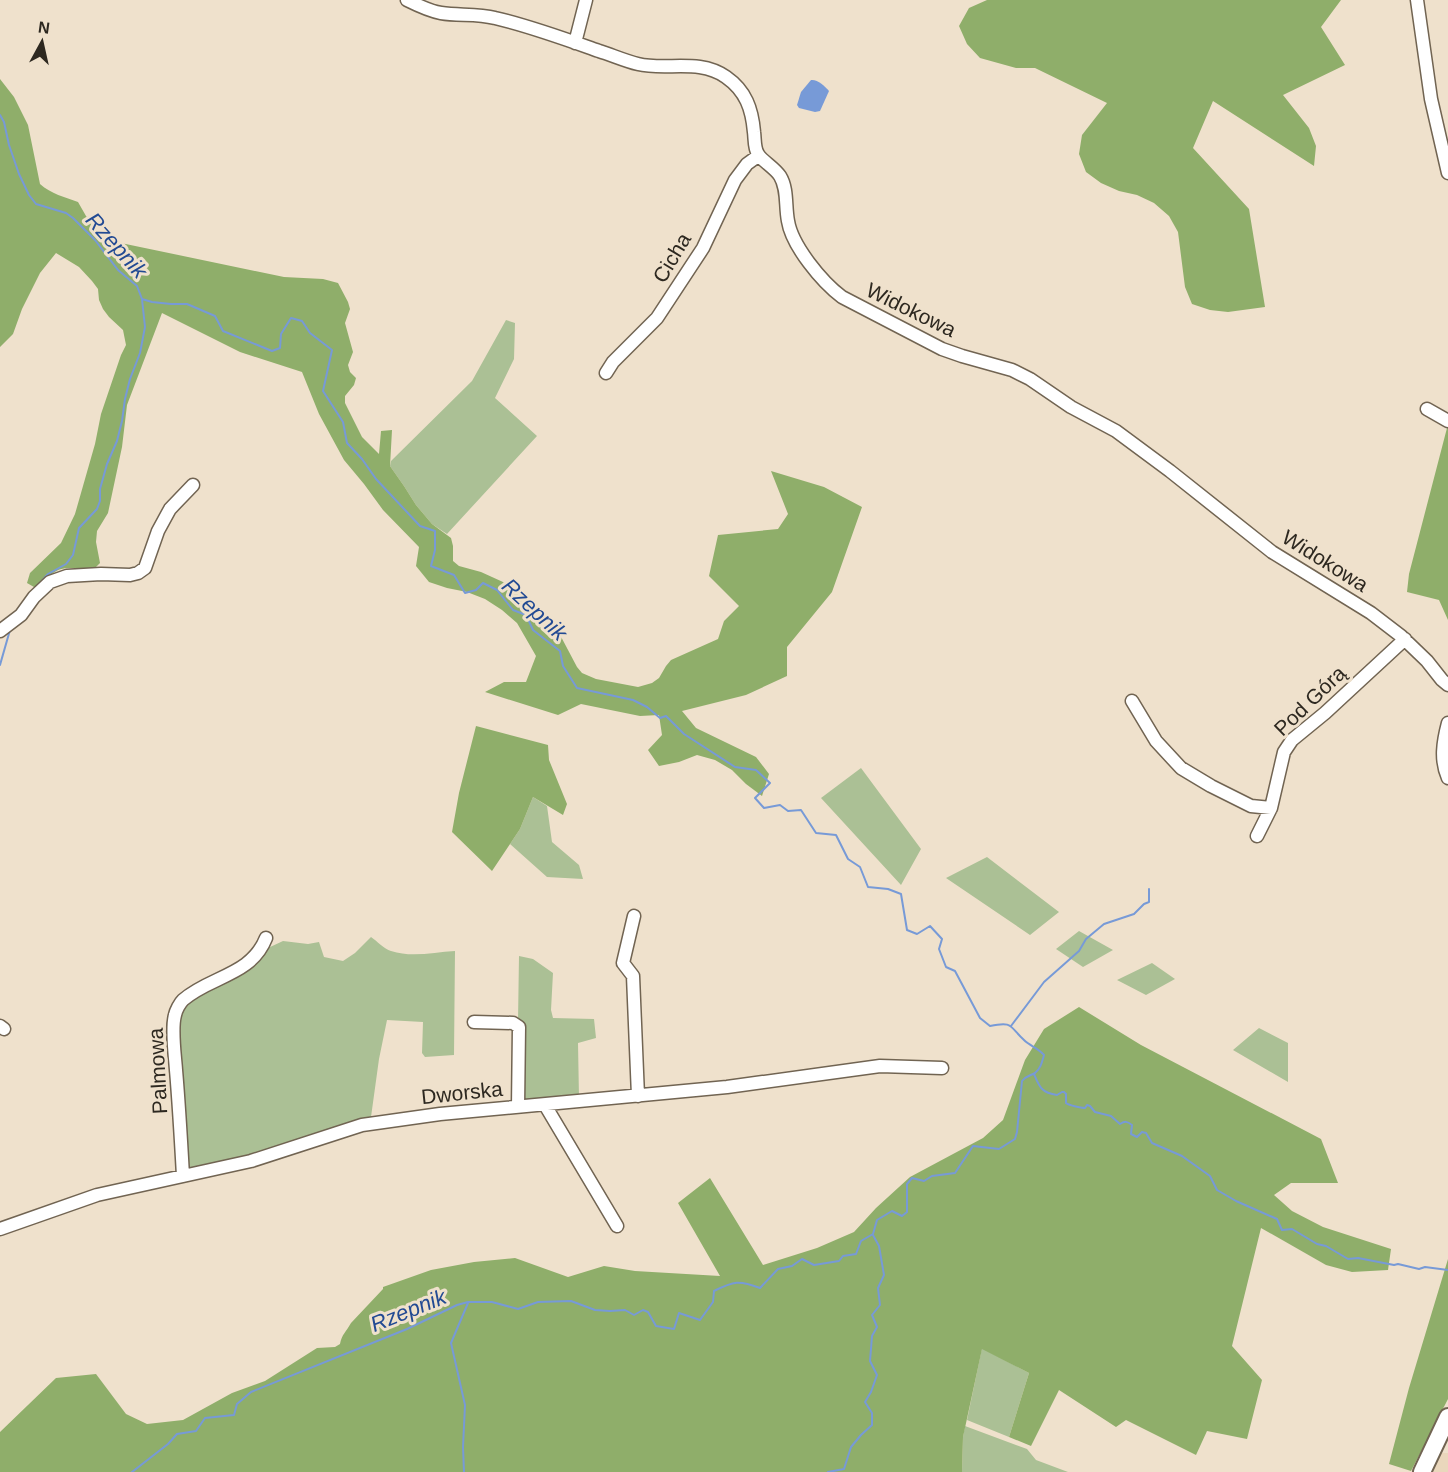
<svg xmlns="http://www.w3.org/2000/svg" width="1448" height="1472" font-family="Helvetica,sans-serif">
<rect width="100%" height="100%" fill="#efe1cc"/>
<path fill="#ead7bc" d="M1442,1453h6v19h-16z"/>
<path fill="#abc095" d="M506,320l9,3 -1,36 -19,39 42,38 -90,98 -15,-10 -16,-19 -12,-19 -14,-20 1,-5 81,-80z
M861,768l60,81 -20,36 -80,-87z
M533,797l14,9 5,36 27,23 4,14 -36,-2 -37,-33 10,-15z
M987,857l72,55 -29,23 -84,-57z
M1079,931l34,19 -30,17 -27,-18z
M371,937c6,4 13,12 20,14 21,7 43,1 64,0l-1,104 -29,2 -3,-4 1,-31 -36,-2 -8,39 -8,58 -135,45 -49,10 -10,-150 12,-24 53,-24 26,-26 15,-7 25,3 11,-2 5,15 19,4 12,-8z
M519,956l14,3 20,14 -2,37 2,8 41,1 2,19 -18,5 1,55 -55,6 -6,-82z
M1152,963l23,16 -29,16 -29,-15z
M1259,1028l29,15v39l-55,-32z
M982,1348l47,25 -20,64 -42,-17z
M965,1426l62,23 9,11 32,12h-106l1,-35z"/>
<path fill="#8fae6a" d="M987,0h354l-20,27 24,38 -62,30 26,33 7,18 -2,20 -101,-65 -20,47 56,61 16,98 -37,5 -18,-2 -18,-6 -7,-17 -7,-55 -9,-16 -15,-13 -17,-8 -18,-4 -18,-8 -15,-11 -7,-18 3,-19 25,-32 -72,-35h-19l-36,-10 -13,-14 -8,-18 10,-18z
M0,79l14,18 14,28 12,59c11,10 25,13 38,18l8,14 10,12 20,14 168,35 39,2 15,4 10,19 2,7 -5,14 8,29 -5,13 2,7 6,6 -2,7 -9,11v7l17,34 17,17 2,-23 11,-1 -2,36 14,20 12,19 16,19 19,14 2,8v15l6,5 22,6 22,10 43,36 12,13 19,36 5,6 14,6 42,8 14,-4 7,-5 7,-12 5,-6 47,-21 6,-18 15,-15 -30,-30 9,-41 60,-6 10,-15 -17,-43 53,16 38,20 -30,85 -45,55v29l-41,19 -64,16 14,17 60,29 13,17 -7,22 -16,-12 -14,-14 -17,-10 -18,-5 -18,7 -20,4 -11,-16 14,-15 -3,-20 -19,1 -59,-12 -23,11 -73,-23 19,-10h22l10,-26 -19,-33 -15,-13 -17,-11 -18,-7 -20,-4 -18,-6 -13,-16 3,-19 -36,-37 -19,-26 -20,-24 -25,-46 -17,-42 -62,-20 -78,-39 -35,92 -5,42 -14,66 -11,18 -1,11 4,21 -8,8c-12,-2 -29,-7 -40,3 -4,4 -8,12 -11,17l-14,-8 3,-10 31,-30 14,-29 20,-70 6,-30 20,-59 5,-10 -3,-15 -14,-13 -6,-8 -4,-9 -1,-11 -6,-8 -13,-14 -23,-14 -16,20 -18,36 -9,25 -13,13z
M1447,428h1v192l-9,-20 -32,-8 2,-18z
M476,726l72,19 1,15 18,44 -4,11 -30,-18 -13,32 -28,42 -40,-39 7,-39z
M1079,1007l62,38 180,94 17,44h-47l-17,12 18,16 31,16 68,22 -3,21 -36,2 -26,-7 -65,-37 -29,118 30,34 -15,59 -40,-8 -11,24 -70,-35 -10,7 -57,-37 -28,56 -22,-9 20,-64 -47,-24 -19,88 -1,35h-962v-40l56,-54 40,-4 30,40 21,10 36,-4 49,-27 33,-12 52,-33 18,-1 5,-3c2,-10 6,-12 11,-21l32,-34v-2l48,-17 43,-8 41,-4 53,19 36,-11 31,5 85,5 -42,-73 32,-25 53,87 54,-17 37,-16 22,-24 34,-31 73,-39 20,-18 22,-60 19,-31z
M1448,1259v140l-37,72 -22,-7 20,-76z"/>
<path fill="#779ad7" d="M811,80c6,-1 14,6 18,11l-9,20 -5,1 -16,-4 -2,-3 4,-13z"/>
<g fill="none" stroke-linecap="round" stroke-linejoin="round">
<path stroke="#779ad7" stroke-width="2" d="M0,115l4,7 5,23 10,29 10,21 7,9 30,9 7,5 22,22 23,30 19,16 5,13 10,3 19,2h16l28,12 8,15 49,20 8,-3 1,-14 10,-16 11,3 8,12 22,17 -9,41 20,31 4,21 15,16 14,20 44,47 15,5v19l-4,16 23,9 11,18 11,-3 7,-7 14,7 16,20 13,5 7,15 27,21 3,15 14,22 56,12 14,7 13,11 6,-2 18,18 51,33 21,3 14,13 -15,15 9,10 16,-3 8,6 13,-1 15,23 20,2 12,24 12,8 8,20 20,2 13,5 6,36 10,4 13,-8 12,13 -3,10 7,18 9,4 25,47 10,8c23,-5 19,0 34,14 6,6 14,8 20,15 -2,7 -3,13 -9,18 -6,3 -9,3 -13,8l-5,51 -2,7 -16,10 -26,-3 -18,27 -23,3 -8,5 -12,-3 -5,6v28l-5,4 -10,-5 -15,9 -4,14 -12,7 -5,13 -13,2 -4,5 -25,4 -12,-6 -10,7 -14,3 -18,19c-21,-8 -26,-7 -46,3l-1,11 -13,18 -21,-7 -5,16 -18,-3 -8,-14 -5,-2 -9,5 -9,-5 -15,1 -15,-1 -24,-9 -33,1 -20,7 -26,-7h-24l-11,3 -50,24 -156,63 -14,12 -3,11 -29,3 -9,13 -19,3 -9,10 -36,28
M34,590l14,-16 18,-10 7,-9 6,-27 18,-19 3,-8v-12l7,-25 10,-23 5,-20 3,-22 5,-20 10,-26 5,-26 -3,-28
M0,665l10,-35
M1011,1026l33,-44 35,-31 7,-12 18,-15 30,-10 10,-10 5,-2v-13
M1034,1074c5,12 7,19 23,21l5,-3h2l2,2v9c2,2 15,5 19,5l2,-3 3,1 5,6 16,4 9,8c5,-3 7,-3 12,1l-1,9 6,3 5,-5 4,1 6,10 30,13 28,20 7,14 19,11 41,18 5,11 10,-1 25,15 9,2 22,13 10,-1 36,7 4,-1 21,5 6,-2 23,3
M464,1472l-1,-25 2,-42 -14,-62 17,-40
M828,1472l16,-3 7,-22 10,-12 11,-10v-12l-7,-11 6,-10 6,-17 -7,-14 2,-25 5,-9 -5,-12 8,-10 -2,-17 6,-13 -5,-29 -6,-11"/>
<g stroke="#716452" stroke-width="15">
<path id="minor" d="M407,0c10,5 22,11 34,13 17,3 36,0 54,5 35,8 70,21 104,33 13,4 26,10 39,13 28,7 61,-6 88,13 20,14 26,32 28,55 1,7 0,16 4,22 3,6 17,14 22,22 8,13 5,30 8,45 4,25 34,61 54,76l100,52 20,7 50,14 18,9 41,28 45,24 54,40 102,81 99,61 30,23 26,25 15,19 6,5
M1417,0l14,99 17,74
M575,43l11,-43
M606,373l7,-11 44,-44 46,-70 32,-68 12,-16 11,-8
M1427,409l21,12
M0,631l21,-16 13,-18 16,-15 17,-6 34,-2 29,1 8,-2 7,-5 13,-37 12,-22 23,-24
M1132,701l24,40 25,27 30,18 40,20 20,2
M1448,723c-5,19 -8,37 0,55
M1257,836l14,-28 13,-56 8,-12 33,-27 80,-74
M634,916l-11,47 10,13 5,120
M474,1022l39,1 6,4 -1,80
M0,1026l4,3
M545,1105l72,121
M183,1176c-2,-36 -4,-71 -7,-106 -1,-15 -5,-41 -1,-55 1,-5 5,-12 8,-15 27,-24 68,-24 83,-62
M0,1229l97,-34 154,-34 111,-36 78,-11 287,-27 153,-21 62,2"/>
</g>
<g stroke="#716452" stroke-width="20">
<path id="highway" d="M1422,1472l26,-55"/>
</g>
<use href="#minor" stroke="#fff" stroke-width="12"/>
<use href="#highway" stroke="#fff" stroke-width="16"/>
</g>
<g text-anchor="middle" stroke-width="6" stroke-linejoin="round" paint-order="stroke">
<g font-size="21" fill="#2d2820" stroke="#efe1cc">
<text transform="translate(672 258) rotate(-59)" y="7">Cicha</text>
<text transform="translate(911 310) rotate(26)" y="7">Widokowa</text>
<text transform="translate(1325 561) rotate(32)" y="7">Widokowa</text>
<text transform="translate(1310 701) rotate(-44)" y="7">Pod Górą</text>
<text transform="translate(158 1071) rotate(-93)" y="7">Palmowa</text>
<text transform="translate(462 1093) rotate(-6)" y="7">Dworska</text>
</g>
<g font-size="22" font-style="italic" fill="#224a93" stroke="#efe1cc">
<text transform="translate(117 245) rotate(48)" y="8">Rzepnik</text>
<text transform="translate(535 609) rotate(43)" y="8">Rzepnik</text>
<text transform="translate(408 1310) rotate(-22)" y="8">Rzepnik</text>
</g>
</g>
<g transform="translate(42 42) rotate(8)" stroke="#efe1cc" stroke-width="4.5" paint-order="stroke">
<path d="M0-4.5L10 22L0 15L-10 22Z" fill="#2d2820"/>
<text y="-9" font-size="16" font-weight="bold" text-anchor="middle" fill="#2d2820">N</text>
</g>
</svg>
